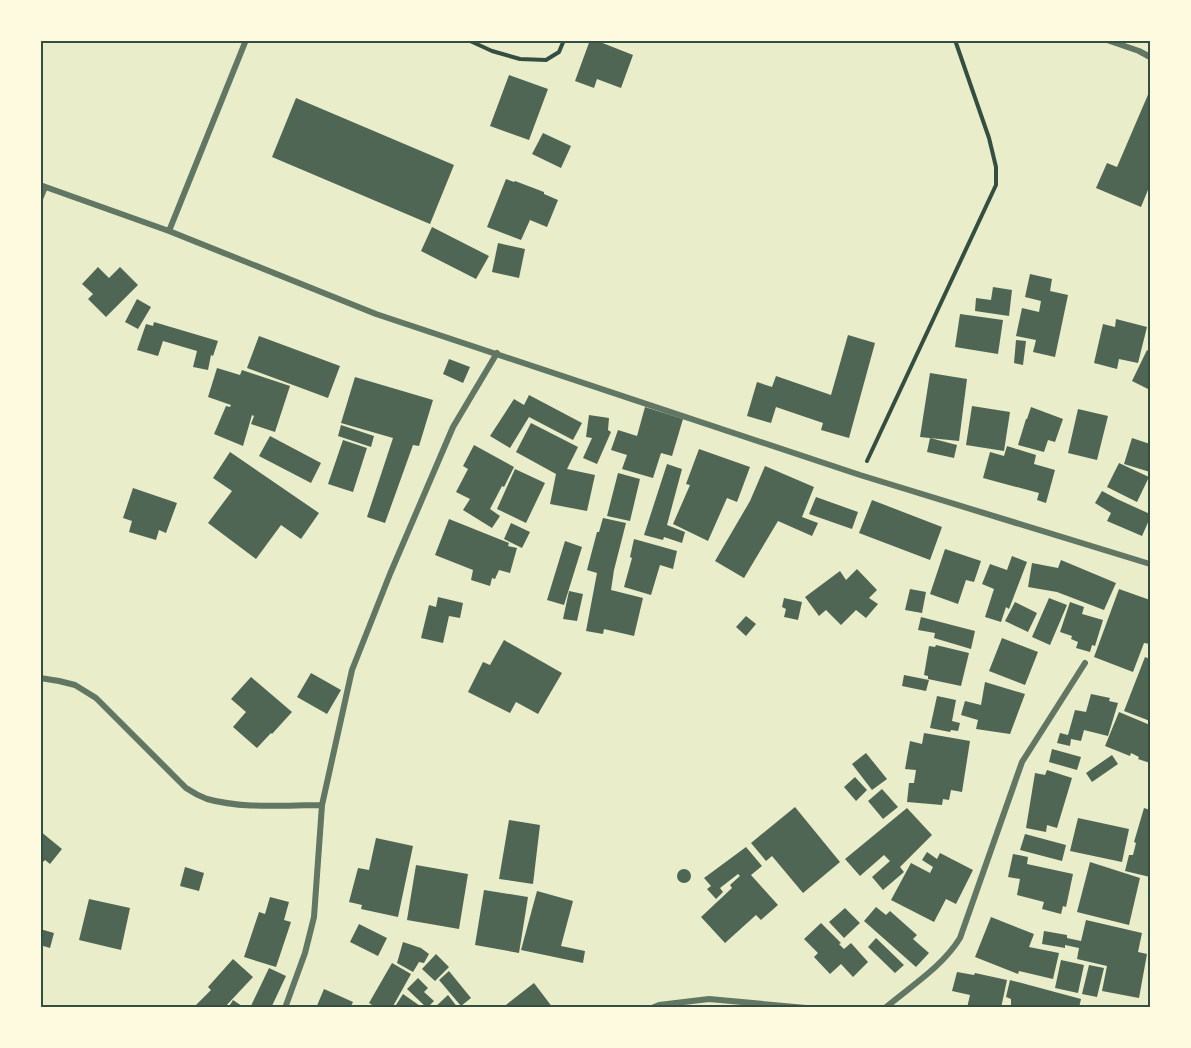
<svg xmlns="http://www.w3.org/2000/svg" width="1191" height="1048" font-family="'Roboto Condensed',sans-serif">
<rect width="100%" height="100%" fill="#e9edc9"/>
<path fill="#4f6655" d="M590,40h5l38,15 -12,33 -24,-9 -3,9 -19,-7z
M509,75l39,14 -19,51 -39,-14z
M1150,90v95l-9,22 -45,-19 11,-25 10,4z
M296,98l158,67 -24,59 -158,-67z
M543,133l28,13 -10,22 -29,-14z
M506,179l8,3 1,-1 29,11v2l14,6 -11,27 -17,-7 -9,20 -34,-13z
M432,227l57,29 -13,23 -55,-28z
M498,243l27,6 -6,29 -27,-6z
M98,267l11,11 11,-11 18,18 -32,32 -18,-18 5,-5 -11,-10z
M1030,274l22,5 -2,12 18,4 -13,62 -22,-5 3,-12 -20,-4 6,-28 17,4 2,-11 -16,-4z
M993,287l19,3 -3,26 -34,-5 1,-13 15,2z
M137,299l14,8 -13,22 -13,-7z
M960,314l43,6 -5,34 -43,-7z
M1116,319l31,8 -9,36 -19,-4 -2,10 -23,-6 9,-39 12,3z
M154,322l64,19 -5,15 -2,-1 -3,15 -15,-3 4,-16 -34,-10 -5,15 -21,-6 9,-26 7,2z
M848,335l27,8 -26,95 -28,-8 2,-7 -47,-16 -5,16 -24,-7 10,-34 15,5 4,-11 55,19z
M259,336l81,30 -12,32 -81,-30z
M1016,340l10,1 -3,24 -9,-2z
M1147,350l3,2v38l-18,-9z
M449,359l21,8 -7,16 -20,-9z
M217,368l23,7 2,-5 48,16 -15,46 -24,-8 3,-8 -2,-1 -9,31 -29,-12 12,-28 4,1 1,-2 -23,-8z
M930,373l37,6 -8,62 -39,-4z
M355,377l78,23 -14,46 -6,-1 -28,78 -18,-6 26,-79 -52,-15z
M529,395l53,28 -9,17 -44,-23 -19,31 -20,-12 24,-37 10,6z
M972,406l38,6 -6,39 -38,-6z
M645,407l38,12 -11,37 -11,-3 -8,25 -31,-9 5,-14 -16,-5 7,-20 19,6z
M1031,407l32,12 -8,23 -7,-2 -4,12 -26,-7 8,-26h1z
M1078,409l30,7 -11,44 -29,-7z
M589,415l20,3 -1,12 3,2 -14,32 -14,-6 9,-20 -6,-1z
M531,423l47,24 -11,22 28,6 -8,36 -37,-7 6,-30 -40,-22z
M341,425l33,11 -3,11 -33,-11z
M270,436l51,27 -10,20 -52,-27z
M930,438l27,7 -3,13 -27,-6z
M1132,438l18,6v28l-26,-8z
M343,440l24,8 -14,44 -25,-8z
M474,445l40,22 -10,20 -2,-1 -12,23 10,7 -8,12 -29,-18 7,-11 -14,-7 12,-23 -5,-3z
M1007,446l29,9 -2,9 21,6 -9,33 -9,-3 2,-7 -56,-15 7,-26 14,4z
M699,449l51,18 -13,35 -10,-4 -19,43 -35,-17 17,-39 -4,-1z
M230,452l89,61 -18,26 -20,-14 -25,34 -48,-36 24,-32 -19,-13z
M1119,463l30,14 -12,25 -30,-15z
M667,464l15,5 -15,56 18,7 -3,11 -18,-6 -1,3 -19,-5z
M765,466l49,21 -12,30 16,6 -6,13 -34,-15 -34,57 -29,-17 35,-60z
M515,469l30,14 -19,40 -29,-14z
M618,473l22,6 -10,42 -23,-5z
M133,488l44,15 -11,30 -7,-3 -3,10 -27,-8 3,-11 -9,-3z
M1102,491l15,8 33,15v4l-8,18 -35,-15 4,-8 -16,-10z
M816,497l42,15 -6,17 -43,-15z
M872,500l70,27 -12,33 -71,-27z
M603,518l23,5 -12,47 -3,20 32,8 -9,38 -30,-7 -1,5 -17,-3 11,-58 -10,-3 10,-38h2z
M449,519l60,24 -1,3 9,2 -7,25 -11,-3 -4,9 -3,-1 -2,8 -19,-6 2,-10 -38,-15z
M511,523l19,9 -8,16 -18,-9z
M634,539l43,12 -4,18 -13,-4 -9,30 -27,-8 8,-29 -2,-1z
M565,541l17,6 -18,58 -17,-5z
M945,549l36,12 -7,21 -8,-2 -8,24 -28,-10z
M1012,556l15,6 -18,47 -3,-2 -5,15 -16,-5 9,-28 -12,-5 8,-20 17,6z
M1061,560l55,23 -12,27 -47,-18 -29,-5 4,-24 26,5z
M857,569l20,21 -8,8 9,6 -12,14 -10,-8 -15,15 -15,-15 -7,6 -14,-19 35,-26 6,9z
M910,589l16,3 -4,21 -17,-3z
M1119,589l31,11v26l-1,5h1v13l-6,-1 -11,29 -39,-15z
M569,591l14,3 -6,27 -14,-2z
M438,597l25,6 -3,15 -11,-2 -6,27 -22,-5 8,-33 7,2z
M784,598l18,4 -4,18 -14,-3 2,-8 -4,-2z
M1049,598l18,7 -17,40 -18,-8z
M1015,602l22,11 -9,19 -23,-11z
M1070,602l14,5 -2,7 21,6 -8,26 -3,-1 -2,7 -14,-4 2,-6 -7,-3 1,-3 -12,-4z
M746,616l10,8 -10,12 -10,-9z
M921,617l54,14 -4,18 -37,-11 1,-5 -17,-3z
M1002,638l36,14 -13,33 -36,-14z
M504,640l58,33 -24,41 -22,-12 -6,11 -42,-21 15,-30 7,3z
M936,645l33,8 -8,33 -33,-7v-3l-4,-1 5,-29 6,1z
M1145,657l5,2v62l-26,-10z
M311,673l30,17 -14,24 -30,-17z
M904,675l25,5 -3,11 -24,-5z
M251,677l41,35 -20,22 -1,-1 -14,15 -24,-21 13,-15 -15,-13z
M985,682l40,12 -15,40 -34,-5 2,-9 -17,-5 4,-14 16,4z
M1091,694l19,4 -1,3 9,2 -10,33 -24,-6 -3,11 -10,-2 -1,7 -13,-3 3,-10 8,2 7,-25 11,2z
M937,696l19,4 -4,21 8,2 -2,8 -7,-1 -1,2 -20,-4z
M1119,712l31,13v38l-12,-4 1,-2 -8,-4 -1,3 -25,-10z
M924,733l46,8 -8,51 -11,-2 -2,10 -6,-1 -1,6 -35,-3 2,-19h5l2,-13 -11,-1 5,-28 12,3z
M1052,749l29,8 -4,13 -28,-8z
M866,753l21,26 -15,11 -20,-26z
M1112,755l6,9 -26,18 -6,-9z
M1047,770l25,8 -15,50 -10,-3 -1,7 -20,-4 9,-55 10,2z
M855,777l12,13 -11,11 -12,-14z
M882,789l16,18 -15,12 -15,-18z
M795,807l45,55 -37,31 -31,-37 -6,5 -15,-18z
M907,808l25,27 -32,32 4,5 -21,18 -11,-13 18,-16 -6,-6 -24,21 -15,-17z
M1144,808l6,2v67l-25,-6 4,-16h4l3,-12 -2,-1z
M1078,818l51,11 -7,33 -52,-11z
M509,820l31,5 -7,59 -34,-5z
M40,831l22,18 -12,15 -5,-4 -5,5z
M1025,834l41,11 -4,16 -42,-11z
M376,838l37,8 -15,71 -37,-8 1,-4 -13,-3 9,-34 11,2z
M746,847l16,19 -11,9 27,30 -17,15 -5,-5 -31,28 -24,-26 31,-29 -2,-3 10,-9 -2,-2 -18,14 3,4 -7,7 -9,-10 4,-3 -7,-8z
M927,852l10,7 3,-6 33,17 -17,34 -10,-5 -12,23 -43,-22 20,-37 19,10 3,-6 -11,-7z
M1013,854l15,3 -1,7 46,10 -7,33 -3,-1 -2,8 -19,-5 2,-7 -27,-7 3,-16 -12,-2z
M1090,862l50,16 -11,47 -52,-13z
M416,865l52,9 -9,55 -52,-9z
M185,867l19,6 -5,18 -19,-5z
M677 876a7 7 0 1 1 14 0a7 7 0 1 1-14 0Z
M484,890l44,7 -9,56 -44,-8z
M537,891l36,10 -12,45 24,5 -2,12 -62,-13z
M270,897l19,5 -5,18 7,2 -15,45 -32,-10 15,-45 6,2z
M89,899l41,9 -9,42 -42,-10z
M876,907l10,8 4,-4 27,24 -4,4 16,14 -13,14 -52,-46z
M845,908l15,15 -16,15 -15,-16z
M991,917l43,17 -5,13 30,6 -6,26 -34,-8 -1,3 -43,-17z
M1086,920l56,13 -4,19 9,2 -8,44 -37,-7 5,-25 -30,-7 2,-11 -14,-3v3l-23,-4 2,-13 23,4v3l14,3z
M821,923l20,20 -2,1 5,5 7,-6 17,19 -15,15 -12,-13 -11,10 -16,-17 4,-4 -14,-14z
M359,924l28,14 -9,18 -28,-14z
M40,929l14,4 -4,15 -10,-3z
M876,938l28,27 -9,8 -27,-26z
M403,942l18,6 8,6 -5,9 -5,-1 -6,10 -16,-9z
M436,954l13,13 -14,14 -13,-12z
M233,959l20,18 -29,31h-31l18,-18 -3,-3z
M1061,960l23,5 -6,28 -23,-5z
M392,963l19,11 -19,34h-15l-8,-5z
M1089,965l15,3 -7,29 -15,-3z
M269,968l17,8 -15,32h-21z
M449,971l22,27 -10,8 -22,-26z
M957,972l17,3 1,-2 32,7 -6,28h-34l3,-13 -18,-4z
M418,978l10,10 -4,4 10,9 -7,7 -20,-19z
M1010,980l71,19 -2,9h-68v-9l-5,-2z
M534,983l19,25h-51z
M324,989l29,13 -3,6h-34z
M403,994l20,14h-29z
M448,995l10,13h-24z
M233,1000l12,8h-17z"/>
<g fill="none" stroke-linecap="round" stroke-linejoin="round">
<path stroke="#344e41" stroke-width="4" d="M468,40l24,11 28,8 26,1 13,-8 5,-12
M867,461l129,-276v-18l-7,-29 -34,-98"/>
<path stroke="#617663" stroke-width="6" d="M1107,40l32,11 11,6
M40,185l129,46 207,83 484,161 290,89
M40,199l5,-12
M169,231l77,-191
M40,678l19,3 16,4 21,13 90,90c6,4 13,8 21,11 35,10 78,6 115,6
M285,1008l20,-55 9,-36 8,-112 30,-135 38,-96 63,-147 44,-74
M652,1008l7,-3 50,-6 97,9
M885,1008c26,-22 57,-41 75,-70l62,-176 63,-99"/>
</g>
<rect width="1191" height="1048" fill="none" stroke="#fefae0" stroke-width="84"/>
<rect x="42" y="42" width="1107" height="964" fill="none" stroke="#344e41" stroke-width="2"/>
</svg>
